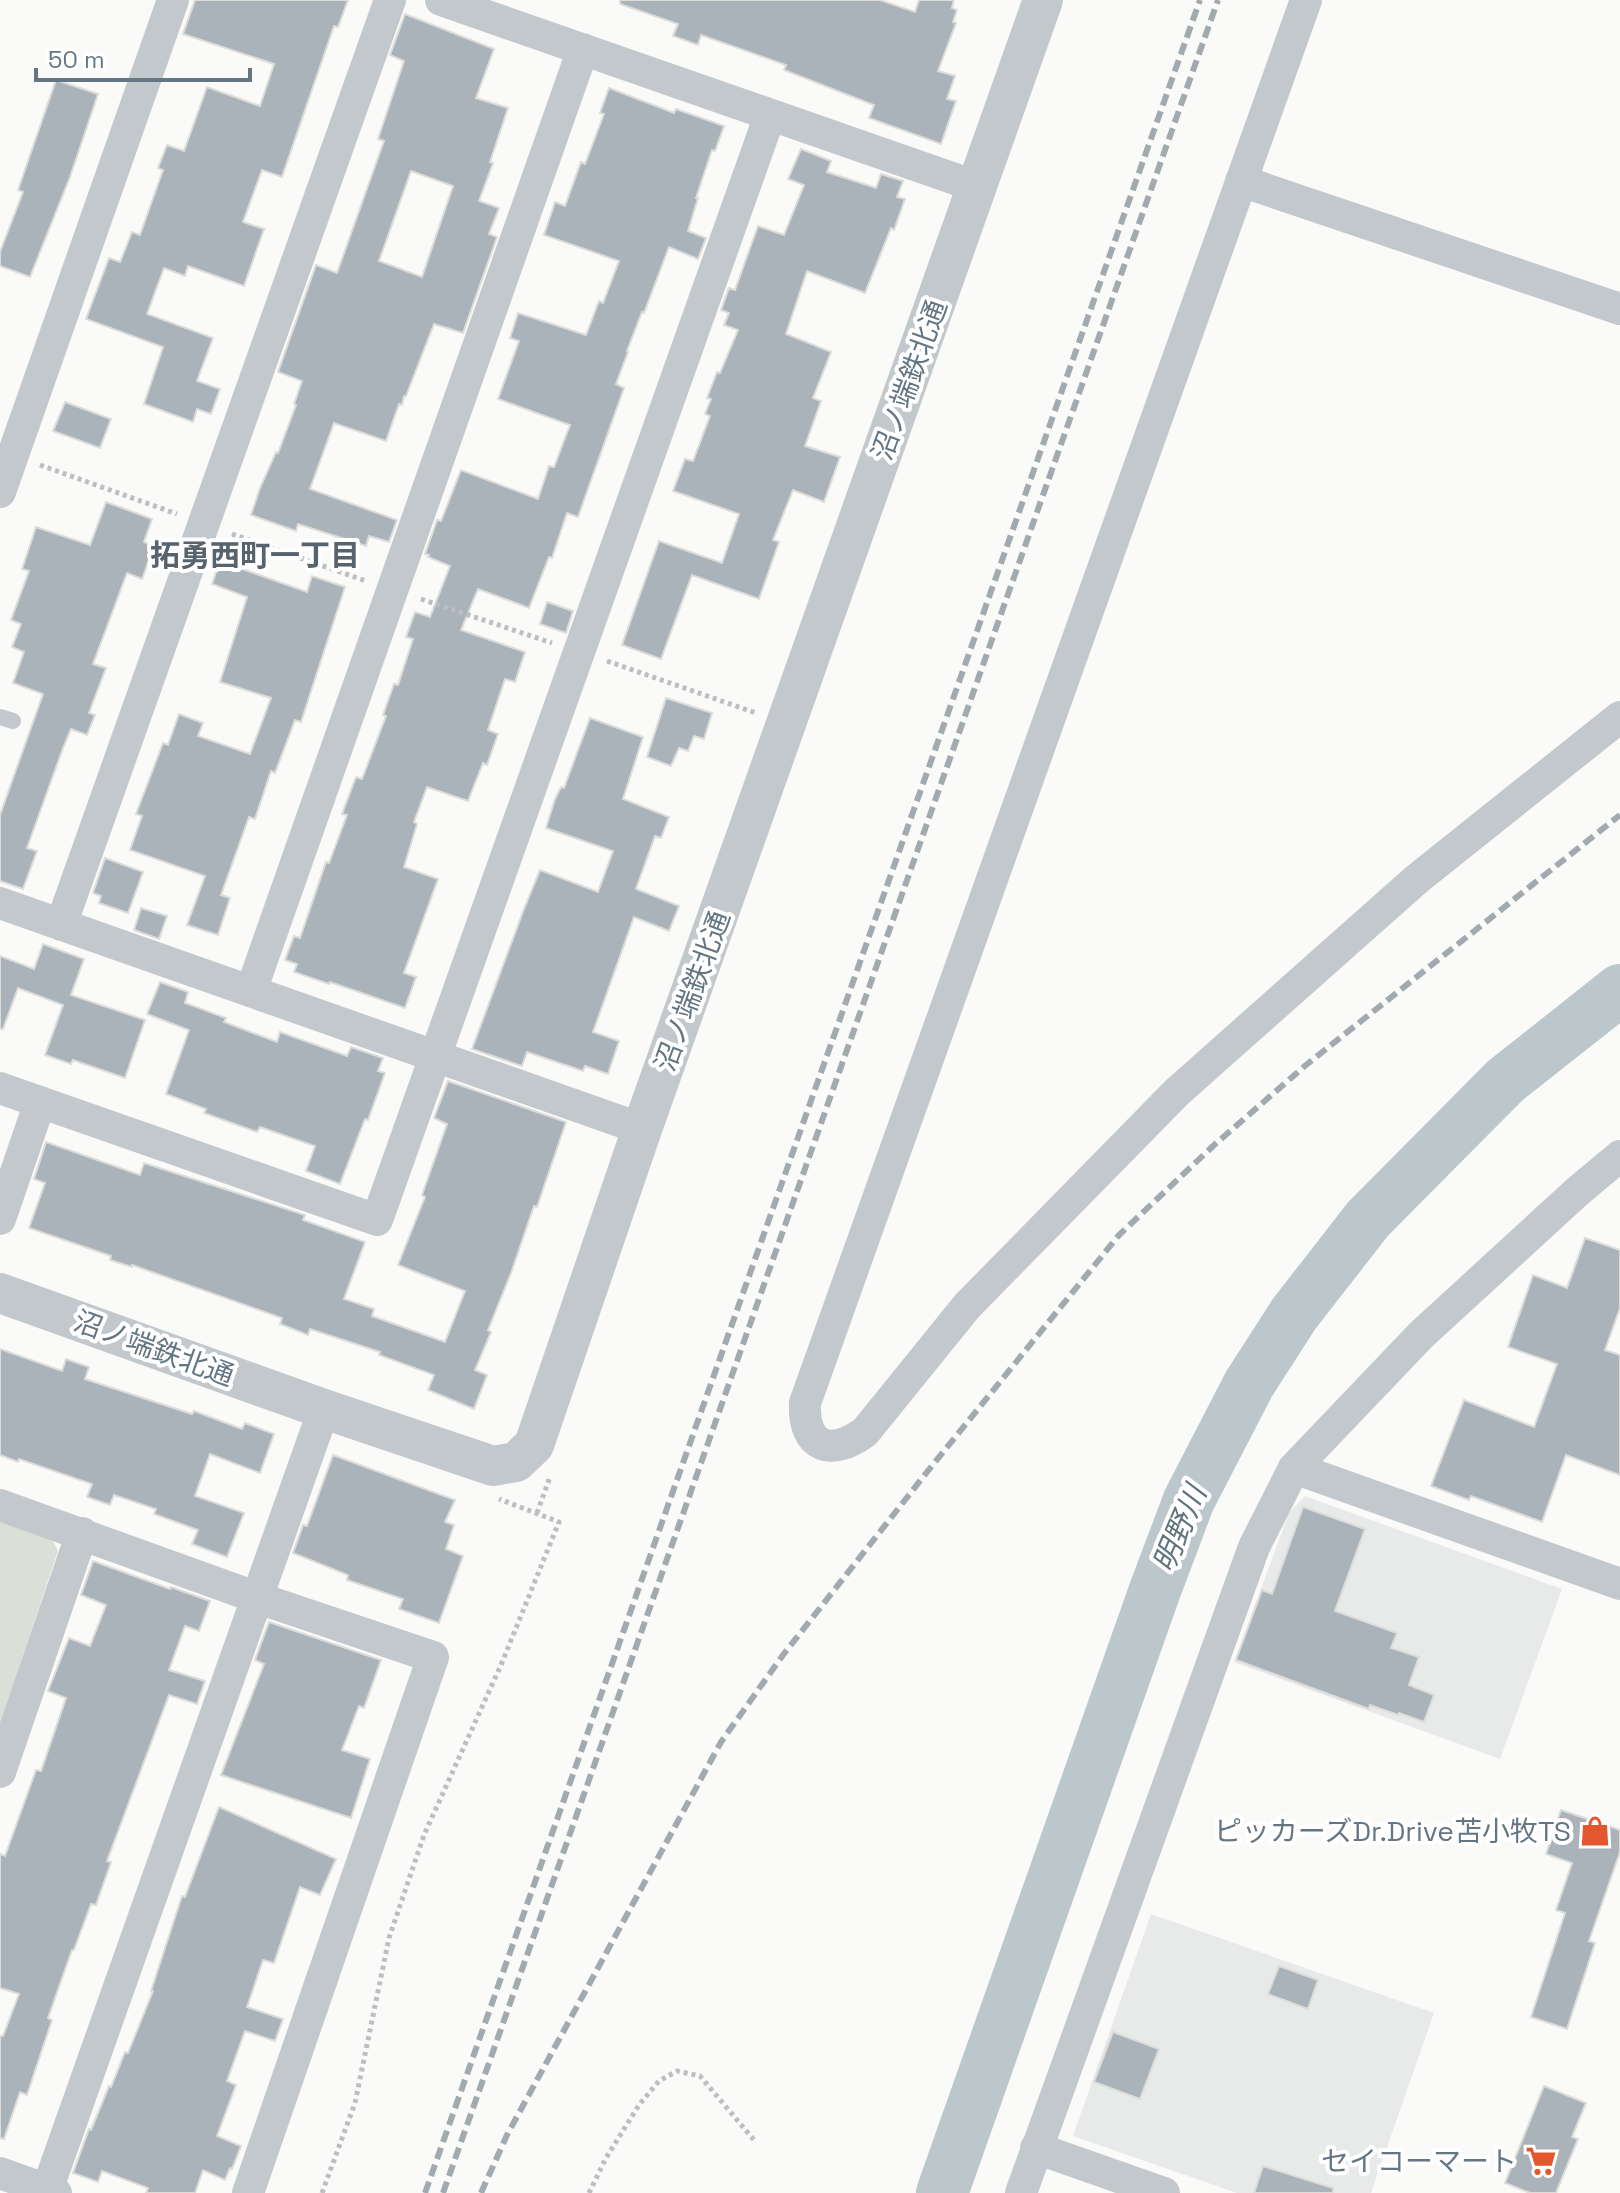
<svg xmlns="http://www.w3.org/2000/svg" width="1620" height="2193" font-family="'Space Grotesk','Noto Sans JP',sans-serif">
<rect width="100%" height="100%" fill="#fafaf8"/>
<path fill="#e8e9e9" d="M1305,1496l257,93 -62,170 -266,-97 55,-149z
M1151,1914l283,99 -63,180h-134l-164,-57z"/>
<path fill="#dadfd7" d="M0,1520l50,15 8,16 -58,173z"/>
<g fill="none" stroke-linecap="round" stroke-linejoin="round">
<path stroke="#bbc7cb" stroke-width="52" d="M942,2193l213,-603 34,-90 60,-116 45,-70 74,-95 137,-138 115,-91"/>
</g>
<path fill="#aab3b9" stroke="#dcdcda" stroke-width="2" fill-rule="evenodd" d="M195,0h153l-10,27 -4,-1 -52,151 -20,-7 -19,52 21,7 -20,57 -56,-20 -3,10 -21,-8 -17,46 66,24 -16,43 23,8 -9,25 -14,-5 -4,13 -49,-18 19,-57 -77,-28 23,-61 11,4 12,-30 8,3 23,-65 -5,-2 9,-23 17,6 23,-64 53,19 14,-42 -91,-30z
M620,0h260l35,12 4,-12h35l-2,8 5,2 -4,12 3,1 -18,48 17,5 -8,23 9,2 -15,43 -72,-26 5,-13 -90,-35 2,-5 -85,-30 -3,10 -25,-9 5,-12 -58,-20z
M405,14l89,35 -18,49 32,10 -18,54 3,1 -14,38 20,7 -10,26 8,3 -34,96 -29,-9 -28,72h-2l-2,9 -3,-1 -13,37 -52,-18 -24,66 87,31 -8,22 -20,-6 -3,10 -68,-22 -2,7 -45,-16 9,-27 16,-36 2,1 18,-48 -2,-1 8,-23 -24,-9 38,-107 21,8 47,-132 -6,-2 26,-78 -14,-6zM411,171l42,15 -31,91 -43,-16z
M56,80l42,14 -28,83 -40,100 -30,-11v-14l23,-60 -5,-2z
M609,88l65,25 2,-4 48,17 -9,25 -3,-1 -16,48h2l-10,33 18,7 -8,21 -29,-12 -25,66 -2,-1 -15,39 1,1 -12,32 8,4 -46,129 -11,-4 -15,45 -3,-1 -20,51 -51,-19 -17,41 64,22 -10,30 -10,-3 -17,51 10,4 -11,31 -4,-2 -15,38 -41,-14 -13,35 3,2 -13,43 34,12 -34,94 12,4 -11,31 -75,-26 -1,2 -35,-12 3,-8 -12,-4 9,-24 6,2 26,-76 3,1 18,-48 -5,-1 14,-37 6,2 24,-63 -3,-1 11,-31 4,1 15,-46 -7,-2 9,-25 15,5 20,-51 -22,-9 1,-2 -4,-1 12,-34 4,1 20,-51 77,29 11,-33 5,1 16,-42 -72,-26 21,-58 -9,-3 8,-25 68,22 13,-34 4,2 16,-42 -75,-26 11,-33 10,4 16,-44 4,2 19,-50 -4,-1z
M801,149l30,12 -4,11 49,16 5,-14 22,7 -6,16 8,2 -11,31 -3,-2 -26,65 -58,-22 -21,63 45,18 -18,46 8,3 -16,45 35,11 -16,45 -31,-12 -20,50 6,2 -20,57 -67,-24 -31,84 -39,-14 37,-104 63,22 17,-49 -66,-23 12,-32 8,2 17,-45 -5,-2 6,-15 -4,-1 10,-26 3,1 18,-43 -14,-5 5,-12 -8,-3 8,-22 6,2 23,-64 26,9 20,-50 -16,-6z
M65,402l46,17 -11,29 -47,-17z
M106,502l46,17 -8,23 10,4 -12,33 -15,-6 -34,91 13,4 -17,45 6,2 -8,20 -16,-6 -8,19 -36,100 10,3 -14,38 -23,-8v-66l43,-121 -30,-11 11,-31 -12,-5 9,-23 -10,-4 18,-49 -7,-2 14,-42 54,18z
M220,561l87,31 5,-16 33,11 -44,135 -6,-2 -20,53 -4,-2 -16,48 -6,-2 -28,78 9,3 -12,37 -31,-10 18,-49 -75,-26 12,-34 -6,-2 27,-71 5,2 11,-31 24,9 -5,13 52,18 21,-56 -51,-16 27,-85 -35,-13z
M547,602l26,9 -7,22 -26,-9z
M666,698l46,15 -8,26 -10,-3 -6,15 -9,-3 -8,18 -24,-9z
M590,718l53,19 -20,62 46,18 -8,21 -6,-2 -19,53 43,17 -10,25 -35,-14 -41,115 26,9 -11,33 -23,-8 -2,5 -56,-19 -5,14 -50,-17 52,-140 16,-39 58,22 15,-41 -67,-23 9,-29 6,-12 3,1z
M105,858l38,14 -15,41 -29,-10 2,-7 -8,-3z
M141,908l26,8 -8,23 -25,-9z
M43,944l41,15 -13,36 74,25 -20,58 -52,-18 -2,4 -26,-9 18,-50 -45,-17 -15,41h-3v-73l34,13z
M160,982l28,10 -3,11 41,15 -2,4 53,20 3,-10 67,24 4,-9 32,11 -5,13 7,2 -17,47 -3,-1 -25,65 -34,-13 9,-25 -55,-19 -3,5 -53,-19 2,-4 -40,-15 23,-64 -42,-16z
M448,1081l118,41 -29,85 -3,-1 -23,67 -23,57 3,2 -16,38 12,5 -13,34 -46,-19 6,-15 -55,-20 1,-3 -70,-23 -2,6 -28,-11 2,-6 -150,-53v2l-22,-7 1,-4 -82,-28 16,-45 -11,-4 12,-37 94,33 4,-12 161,52 -2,5 62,22 -21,57 30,10 -2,7 73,26 20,-51 -67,-26 27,-68 -3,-2 25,-71 -13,-6z
M1585,1238l35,12v58l-15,42 15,5v120l-54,-20 -24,67 -71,-26 -2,4 -38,-14 33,-86 70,27 23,-63 -49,-17 25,-72 34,13z
M0,1349l62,22 4,-12 23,8 -4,12 107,35 2,-3 48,18 3,-6 29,11 -14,39 -50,-19 -15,42 49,17 -17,44 -35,-13 6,-14 -44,-16 2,-5 -42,-14 -4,10 -23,-8 5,-13 -73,-25 -1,3 -18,-7z
M333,1455l122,45 -10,22 9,3 -8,24 17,7 -24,67 -40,-14 4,-10 -56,-19 1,-5 -55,-22 10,-28 4,1z
M1303,1507l62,22 -30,82 62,22 -6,15 28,9 -10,28 25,10 -10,27 -25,-9 -1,2 -28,-10 -1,4 -133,-49 26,-70 10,4z
M93,1561l77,28 1,-2 39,14 -11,30 -14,-5 -16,44 36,11 -8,23 -28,-9 -62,166 4,1 -15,43 -5,-1 -17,46h-2l-24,68 4,2 -25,75 -7,-3 -16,47 -4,-1v-102h3l16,-42 -19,-6v-134l5,2 31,-86 5,1 25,-73 -18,-7 21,-53 21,8 16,-41 -25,-10z
M269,1622l112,38 -17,48 -5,-2 -17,44 28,9 -19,59 -130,-43 43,-111 -9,-4z
M219,1807l117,52 -16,36 -20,-8 -26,76 -11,-3 -16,47 36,12 -8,22 -30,-10 -18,50 9,4 -19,51 24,10 -9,23 -2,-1 -5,12 -22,-10 -8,23h-49l2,-5 -46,-17 -4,11 -25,-9 16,-44 2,1 18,-44 2,1 14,-35 3,1 25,-62h-2l31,-95 3,1z
M1561,1810l59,20v22l-31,89 6,2 -28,86 -36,-12 34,-104 -9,-3 16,-47 -26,-9z
M1279,1966l39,14 -10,29 -40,-15z
M1113,2032l46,17 -19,50 -46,-17z
M1544,2086l42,17 -14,34 6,2 -22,54h-26l-25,-10z
M1263,2166l70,22v5h-79z"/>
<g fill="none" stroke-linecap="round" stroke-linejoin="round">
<path stroke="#bbbfc2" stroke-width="5" stroke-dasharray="4 4" stroke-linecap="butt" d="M40,465l137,49
M232,534l134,47
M421,599l131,44
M607,661l149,52
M537,1513l13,-36
M322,2193l33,-90 34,-165 35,-103 77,-170 58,-143 -60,-23
M589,2193l17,-35 33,-53 20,-24 18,-10 23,5 54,64"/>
<path stroke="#c3c8cc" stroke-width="16" d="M0,717l13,4"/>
<path stroke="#c3c8cc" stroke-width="32" d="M441,0l537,187
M1306,0l-501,1403c-2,45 26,54 60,29l102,-126 210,-214 240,-213 203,-162
M1241,181l379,128
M0,492l173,-492
M0,903l642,226
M61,925l329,-925
M251,991l332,-942
M0,1088l377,132 393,-1105
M0,1219l40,-117
M1294,1468l326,116
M0,1505l258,93 175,59 -185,536
M0,1772l82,-239
M1036,2148l128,45
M0,2173l56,20
M46,2193l278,-784
M1021,2193l233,-646 40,-79 127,-133 157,-144 42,-35"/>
<path stroke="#c3c8cc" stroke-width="40" d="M0,1293l324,116 169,57 23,-4 18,-17 108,-316 401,-1129"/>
<path stroke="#a2aab0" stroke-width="6" stroke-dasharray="12 6" stroke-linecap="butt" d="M425,2193l775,-2193
M443,2193l775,-2193
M481,2193l26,-58 214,-393 62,-87 144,-183 192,-237 94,-89 93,-81 314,-250"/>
</g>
<defs>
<g id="shop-bare" transform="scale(2.4)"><path d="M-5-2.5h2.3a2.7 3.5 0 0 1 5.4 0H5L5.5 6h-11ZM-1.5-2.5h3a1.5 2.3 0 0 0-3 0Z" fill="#e4572e" stroke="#fff" stroke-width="2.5" paint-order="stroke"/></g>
<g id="supermarket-bare" transform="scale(2.4)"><path d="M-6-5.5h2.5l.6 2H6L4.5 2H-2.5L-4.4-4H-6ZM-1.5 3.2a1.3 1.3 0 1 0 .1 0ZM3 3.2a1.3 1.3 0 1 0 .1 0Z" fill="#e4572e" stroke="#fff" stroke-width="2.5" paint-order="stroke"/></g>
</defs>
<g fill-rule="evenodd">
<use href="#shop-bare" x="1595" y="1831"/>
<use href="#supermarket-bare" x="1541" y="2161"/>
</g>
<g text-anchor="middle" stroke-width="8" stroke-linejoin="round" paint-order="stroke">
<g font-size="28" fill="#657683" stroke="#fff">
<text transform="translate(909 380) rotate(-70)" y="10">沼ノ端鉄北通</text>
<text transform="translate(692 991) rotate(-70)" y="10">沼ノ端鉄北通</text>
<text transform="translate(154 1348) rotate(20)" y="10">沼ノ端鉄北通</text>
</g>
<g font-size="28" fill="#657683" stroke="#fff" text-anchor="end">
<text x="1571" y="1841">ピッカーズDr.Drive苫小牧TS</text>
<text x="1517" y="2171">セイコーマート</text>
</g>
<g font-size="30" font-weight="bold" fill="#57646e" stroke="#fff">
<text x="255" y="566">拓勇西町一丁目</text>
</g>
<g font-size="30" font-style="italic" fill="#60757c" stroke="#fff">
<text transform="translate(1180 1529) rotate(-67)" y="10">明野川</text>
</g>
</g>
<path d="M36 68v12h214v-12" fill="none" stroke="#657683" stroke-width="4"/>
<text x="48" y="68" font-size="24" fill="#657683" stroke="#ffffff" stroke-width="6" paint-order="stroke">50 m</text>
</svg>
